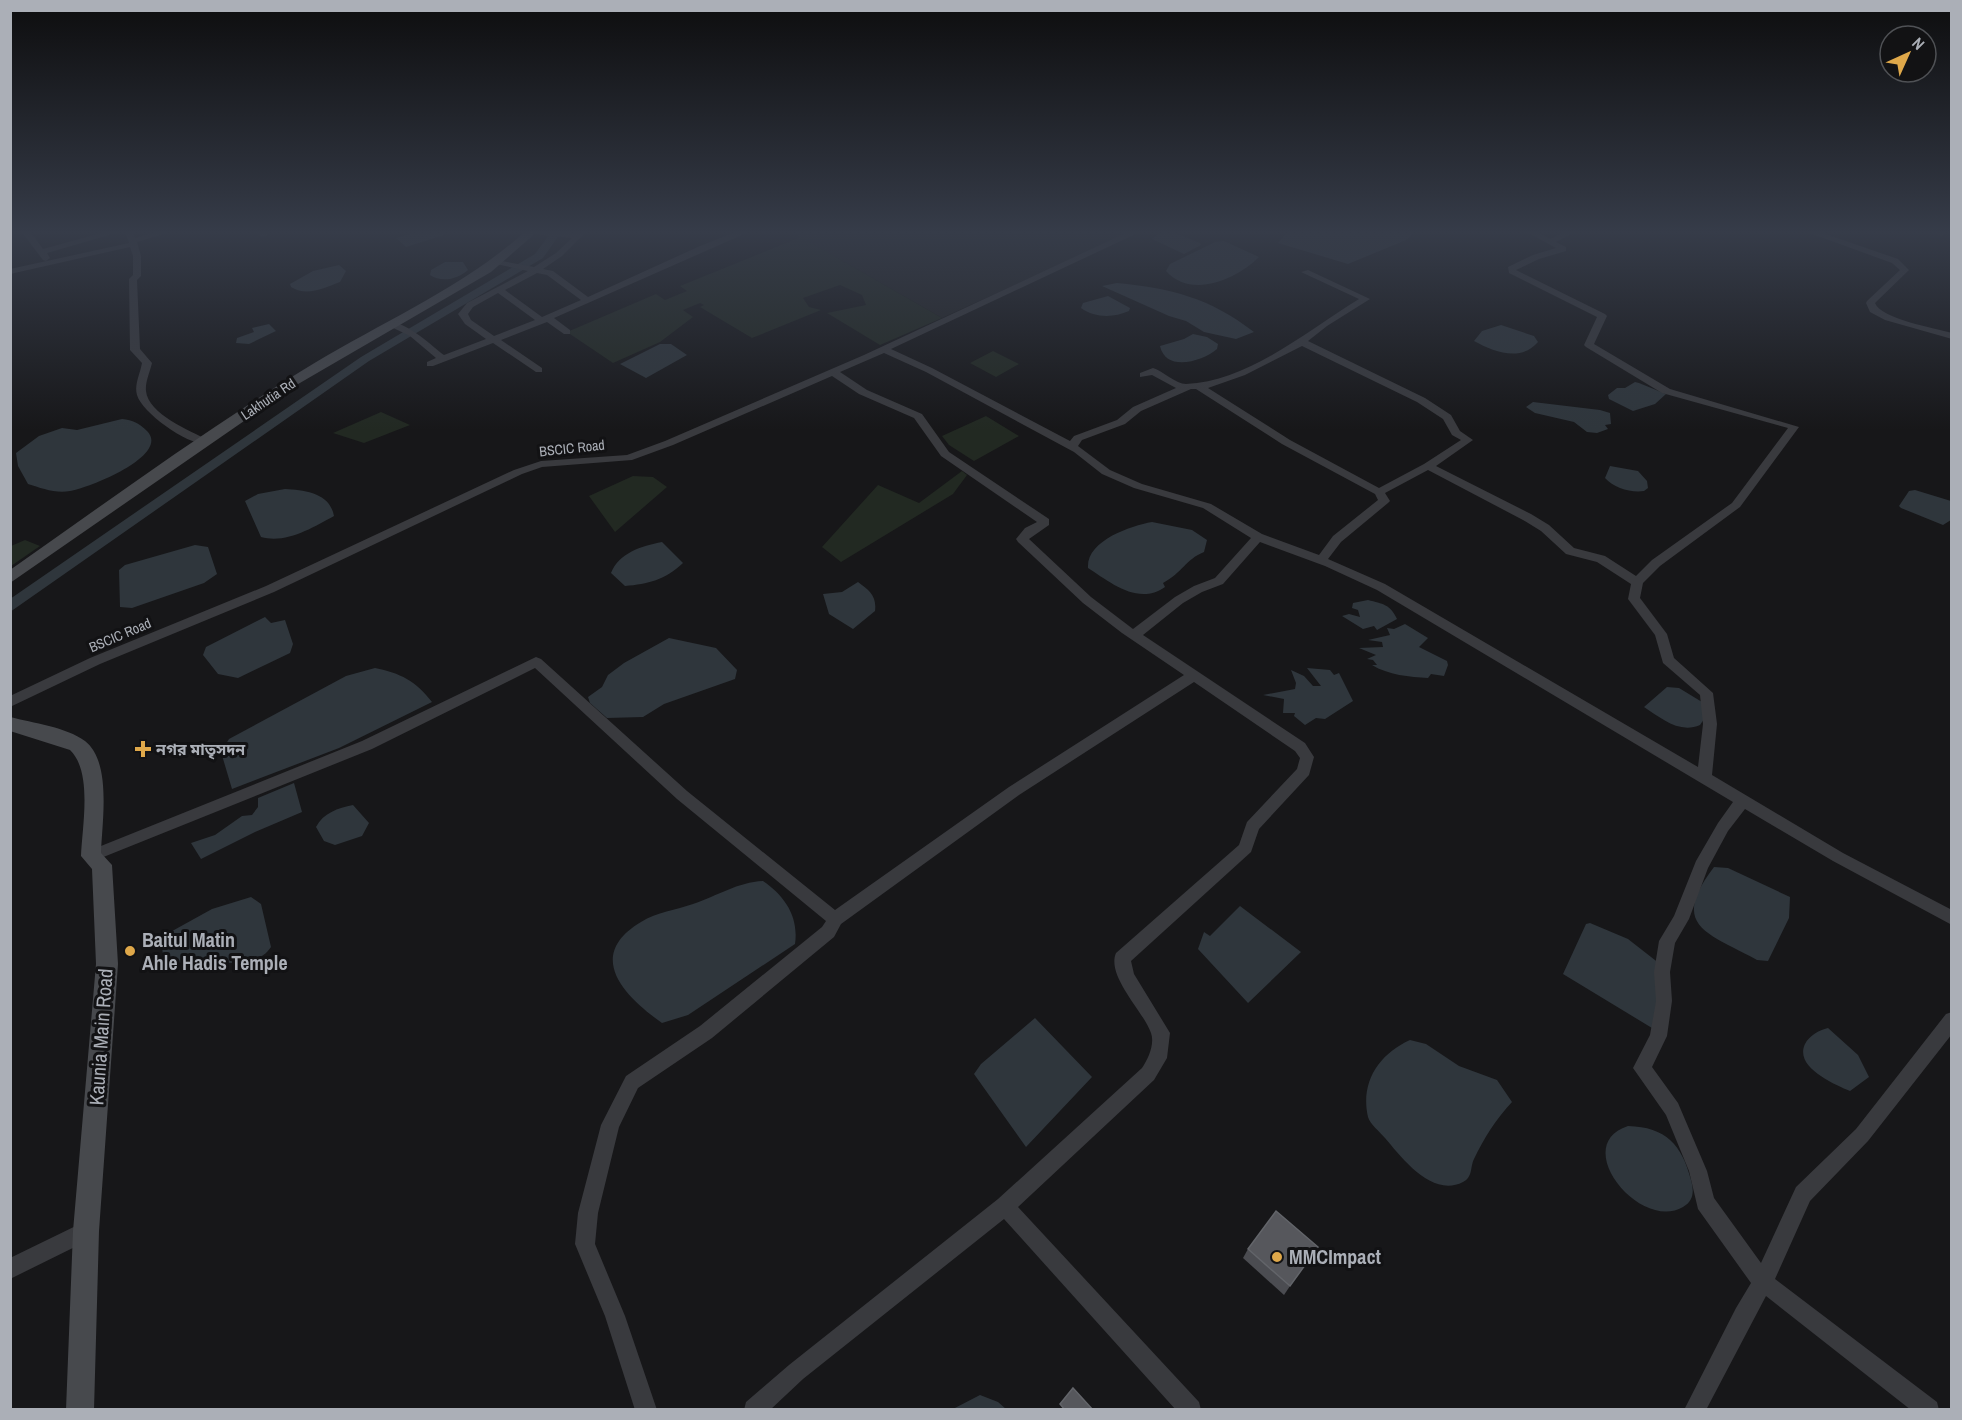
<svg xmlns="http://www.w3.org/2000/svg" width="1962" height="1420" font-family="'Archivo Narrow','Noto Sans Bengali',sans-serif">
<rect width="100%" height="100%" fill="#171719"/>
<path fill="#232426" d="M790,231h344l-192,87z"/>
<path fill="#222922" d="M801,237l141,81 -62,27 -53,-32 39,-8 -4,-10 -22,-10 -37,13 6,9 12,3 -69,28 -52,-31 4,-2 -4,-2 -17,7 10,7 -33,25 -47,21 -46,-31 89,-38 9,6 22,-9 -7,-5z
M993,351l26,13 -23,13 -26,-14z
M381,412l29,13 -46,18 -31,-10z
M986,416l33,20 -45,25 -25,-16 -7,-9z
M962,471l5,4 -14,19 -112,68 -19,-15 56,-62 41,18z
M633,476l20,1 14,10 -52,45 -26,-36z
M25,540l15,6 -29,20v-20z"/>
<path fill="#2f363c" d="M421,231h28l1,2 -44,14 -10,-9z
M1170,231l30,12 1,2 -17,9 -32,-15 8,-7z
M1288,231h127v1l-9,8 -58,24 -70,-21z
M1224,241l35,16c-21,21 -67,43 -93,14l4,-7 45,-22z
M445,262h18l5,8c-10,9 -26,13 -38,5l1,-5z
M339,265l7,6 -6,11c-16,6 -33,15 -49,5l-1,-3 23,-13z
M1117,283c54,5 93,15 137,49l-18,7 -32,-7 -18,-11 -17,-5 -67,-30z
M1108,296l22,12 -1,3c-16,7 -34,7 -48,-3l2,-5z
M269,324l7,7 -27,13 -13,-1 1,-5 17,-6 -2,-4z
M1501,325l33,11 4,6c-17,20 -44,10 -64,-1l8,-10z
M1193,334l14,3 11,7 -1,5c-14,12 -51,24 -57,-3l24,-7z
M660,344h11l16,11 -41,23 -26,-14z
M1635,382l4,1 27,11 -11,10 -22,7 -24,-12 -1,-4 9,-7h8z
M1533,402l67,8 10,3 1,11 -6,1 3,4 -11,4 -10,-1 -13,-10 -39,-9 -9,-6z
M122,419c11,1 17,4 25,12 24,24 -58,57 -77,60 -14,3 -29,-3 -42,-7l-10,-18 -2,-13 23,-17 23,-8 15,2z
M1610,466l28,5 9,10 1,7 -4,3c-13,2 -30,-3 -39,-13z
M285,489c20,1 45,4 49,27 -22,12 -48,28 -73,21l-16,-36 13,-7z
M1915,490l36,11v19l-8,5 -42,-17 -2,-2 10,-15z
M1152,522l40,8 15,10 -3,12c-18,7 -22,21 -41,31l2,4c-27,19 -55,-5 -77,-19 -2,-27 42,-42 64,-46z
M662,542l21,21c-18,17 -35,21 -58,23l-14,-13c8,-20 30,-27 51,-31z
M195,545l13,2 9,27 -13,9 -72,25 -12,-1 -1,-37 6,-5z
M858,582c11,8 19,14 17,29l-22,18 -24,-15 -6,-20 19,-2z
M1368,600c15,4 22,4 29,19l-20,11 -3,-4 -11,3 -21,-13 7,-2 11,3 -2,-7 -6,-2 1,-5z
M265,617l6,6 14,-3 8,24 -3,9 -52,25 -20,-4 -15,-19 3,-8z
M1405,624l23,14 -9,9 28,14 1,4 -4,11 -13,-2 -3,4c-18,-1 -40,-3 -56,-13h5l-4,-5 -6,-1 9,-4 -17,-7 24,-1 -1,-5 -14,-2 22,-5 -3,-7 7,1z
M669,638l47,10 21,22 -2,9 -71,25 -21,13 -36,1 -17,-15 -2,-6 14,-10 6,-12 16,-12z
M375,668c25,5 41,13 57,34l-93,46 -107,41 -11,-37 8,-13 117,-63z
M1307,668l23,2 4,5 5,-2 14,28 -28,18 -9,-1 -11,7 -11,-9 1,-3h-12l1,-14 -21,-4 32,-6 1,-6 -5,-13 13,6 9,10h8z
M1667,687l12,1 23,14 2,17 -4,6c-21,9 -39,-7 -56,-18z
M294,783l8,29 -47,20 -54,27 -10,-16 24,-8 27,-19 10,-1 6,-8v-9z
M353,805l16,18 -7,13 -27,9 -11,-4 -8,-14c7,-14 22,-19 37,-22z
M1714,867l14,1 62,29 -1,21 -21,43 -11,-1c-48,-27 -89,-33 -43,-93z
M763,881c22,15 36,36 32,63l-107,71 -26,8c-37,-26 -78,-67 -21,-101 16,-10 35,-12 52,-18 24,-8 45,-22 70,-23z
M251,897l10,7 10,43c-16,24 -51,14 -75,13 -8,0 -20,6 -28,1 -9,-7 -5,-17 -3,-26l47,-26z
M1240,906l61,46 -53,51 -50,-54 6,-17 6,4z
M1590,923l38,16 32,25 2,6 -10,58 -89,-54 23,-50z
M1035,1018l57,59 -66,70 -52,-73 7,-10z
M1828,1028l30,27 11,22 -19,14c-16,-7 -56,-24 -45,-47 4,-8 14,-14 23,-16z
M1410,1040l16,4 33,22 38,14 15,22c-16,17 -28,36 -38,57 -4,8 -1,18 -11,23 -31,16 -61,-24 -78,-44 -5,-6 -15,-14 -17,-21 -8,-35 11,-63 42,-77z
M1628,1126c38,1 54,19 63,54 3,11 3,21 -8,27 -43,25 -114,-62 -55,-81z
M980,1395l18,7 8,7h-53z"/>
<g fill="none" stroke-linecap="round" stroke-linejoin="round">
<path fill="#2f363c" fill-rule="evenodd" d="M552,231h10l-19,27 -174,103 -359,251v-13l351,-242 174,-103z"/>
<path fill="#393a3e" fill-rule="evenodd" d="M21,231h9l13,18 65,-18h15l-76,22 3,5 -4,3 -3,-1z
M125,231h8l2,7 23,-7h15l-36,11 4,14v20l-4,4 3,69 12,14c-2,9 -7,19 -6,28 2,23 44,40 62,49v4c-18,3 -66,-31 -71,-49 -3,-10 3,-21 5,-32l-12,-13 -1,-71 4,-4v-19l-3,-9 -120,27v-5l119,-26z
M256,231h9l3,4 -7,2z
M555,231l21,2 11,-2 -25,25 -19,13 10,2 35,26 112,-51 38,-15h13l-197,87 16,12v4h-6l-17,-12 -46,18 41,28v4h-6l-43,-29 -60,23h-6v-4l9,-4 -26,-22 -25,-12c15,-9 47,22 59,31l42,-16 -21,-15 -7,-10 9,-11 61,-32 -32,-7v-4l38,7 22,-14 16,-15 -39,-4 -4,-2zM537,273l10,2 34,25 -39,17 -37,-27zM498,293l37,27 -41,16 -23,-16 -3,-6 5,-7z
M1130,231h12l-251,118 41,19 138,73 4,-5 43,-16 16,-13 43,-19 -24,-13 -12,2v-4l13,-5c10,3 23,16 33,16 62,-2 122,-54 173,-85l-58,-27 7,-2 62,29 -43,27 -19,15 117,57 26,17 9,16 13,9 -37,26 95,48 18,11 25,23 31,8 31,20 16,-16 80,-57 56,-75 -126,-35 -76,-46 -2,-2 13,-28 -88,-44 -1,-6 25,-12 23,-7 -31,-17h11l14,8 16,-8h11l-21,11 10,5v4l-27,8 -23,11 89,44 2,2 -13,28 76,45 129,38 -59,80 -80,59 -17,17 -3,15 27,36 7,24 39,35 4,31 -5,51 131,78 109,57v15l-119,-64 -88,-52 -17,22 -20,37 -19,51 -14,24 -5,29 2,29 -5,35 -15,31 26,36 29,68 7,27 47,65 35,-76 60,-58 90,-115 6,-2v22l-84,107 -58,60 -35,78 162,123 2,8h-28l-145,-114 -60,114h-22l52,-102 15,-25 -53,-74 -9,-38 -23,-56 -33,-47 17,-33 6,-34 -2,-29 5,-31 15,-25 22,-55 22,-38 15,-21 -356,-212 -52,-24 -65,-24 -37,42 -21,8 -19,11 -40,32 162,108 9,14 -5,18 -50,54 -8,23 -120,109 3,13 36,59 -3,25 -13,22 -136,127 181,195 2,8h-25l-172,-191 -201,160 -33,31h-26l2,-8 43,-37 209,-166 144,-131c6,-9 13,-24 9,-35 -7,-21 -45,-57 -35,-80l123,-108 8,-23 50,-53 3,-11 -5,-7 -101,-69 -175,113 -178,129 -7,13 -122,101 -74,50 -19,39 -21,86 -3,31 30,72 32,94h-22l-30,-94 -30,-72 3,-31 23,-88 25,-49 74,-50 122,-99 4,-6 -149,-122 -142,-131 -163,81 -276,111 -5,2 -5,-2 -3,-4 3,-4 276,-111 174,-84 5,2 146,132 148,119 174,-123 175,-112 -62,-42 -39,-30 -65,-61 -2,-3 9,-11 12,-6 -96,-66 -27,-38 -55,-24 -27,-18 -159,69 -41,15 -90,7 -20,7 -248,118 -174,72 -90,43v-11l80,-38 176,-72 248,-116 27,-9 86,-6 38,-14 199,-86zM1302,346l115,56 26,17 9,16 9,5 -37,24 -45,24 -89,-48 -82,-52 37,-13zM884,353l42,19 148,80 28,22 32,14 69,20 48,30 -36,40 -21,8 -19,11 -42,32 -42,-32 -62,-58 20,-14v-6l-100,-67 -27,-38 -55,-24 -27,-18zM1191,389h5l86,55 93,50 3,6 -45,36 -14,19 -57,-21 -51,-30 -69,-20 -32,-14 -32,-24 4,-6 43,-16 16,-13zM1428,470l95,50 18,11 25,23 31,8 34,22 -3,15 27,36 8,28 37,32 3,29 -5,43 -313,-183 -57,-25 13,-17 47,-39 2,-2 -5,-8z
M1804,231h13l81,28 11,11 -34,33c6,16 60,25 77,30v6l-67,-19 -15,-8 -4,-9 1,-2 33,-31 -8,-7z
M1939,231h10l-8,5 -4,-2z
M86,1221l7,3 3,7 -3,7 -83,41v-21z"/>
<path fill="#47494d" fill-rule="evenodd" d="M526,231h12l-47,41 -198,115 -283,196v-13c97,-68 192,-138 293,-200 74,-46 157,-80 223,-139z
M10,717c23,6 56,10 75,24 27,21 17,81 16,112l11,12 6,99 -19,267 -5,179h-28l7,-179 23,-267 -4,-95 -11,-13c1,-29 12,-84 -11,-106l-60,-19z"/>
</g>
<path fill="#4b4c51" d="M1248,1249l42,37 -6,9 -41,-37z"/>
<path fill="#56575c" stroke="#63656a" stroke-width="1.5" d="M1276,1211l42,36 -28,39 -42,-37z
M1073,1388l20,22h-28l-5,-6z"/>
<linearGradient id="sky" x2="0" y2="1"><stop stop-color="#0d0d0e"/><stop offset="0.54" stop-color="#363c49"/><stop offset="1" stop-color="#363c49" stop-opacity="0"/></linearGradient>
<rect width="1962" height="430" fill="url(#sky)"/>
<g fill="#dfa84a" stroke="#121214" stroke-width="2">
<path d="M140 740h6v6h6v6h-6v6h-6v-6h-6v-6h6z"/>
<circle cx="130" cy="951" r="6"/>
<circle cx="1277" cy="1257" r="6"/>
</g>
<g text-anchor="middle" stroke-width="6" stroke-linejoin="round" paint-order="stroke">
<g font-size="14" fill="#abafb7" stroke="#121214">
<text transform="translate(268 399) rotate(-34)" y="5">Lakhutia Rd</text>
<text transform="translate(572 448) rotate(-6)" y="5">BSCIC Road</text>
<text transform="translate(120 635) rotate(-23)" y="5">BSCIC Road</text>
</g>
<g font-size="16" font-weight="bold" fill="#abafb7" stroke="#121214" text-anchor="start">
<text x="156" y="755">নগর মাতৃসদন</text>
</g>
<g font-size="20" font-weight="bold" fill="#abafb7" stroke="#121214" text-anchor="start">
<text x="142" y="947">Baitul Matin<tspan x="142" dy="23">Ahle Hadis Temple</tspan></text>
<text x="1289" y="1264">MMCImpact</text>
</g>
<g font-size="20" fill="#abafb7" stroke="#121214">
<text transform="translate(101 1037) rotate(-86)" y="7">Kaunia Main Road</text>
</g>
</g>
<rect width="1962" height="1420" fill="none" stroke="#abafb7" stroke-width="24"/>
<g transform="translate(1908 54) rotate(45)"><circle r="28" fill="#121214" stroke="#4f5155" stroke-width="1.5"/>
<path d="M0-4.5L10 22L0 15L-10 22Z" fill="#dfa84a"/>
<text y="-9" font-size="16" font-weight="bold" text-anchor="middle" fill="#abafb7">N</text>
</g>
</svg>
